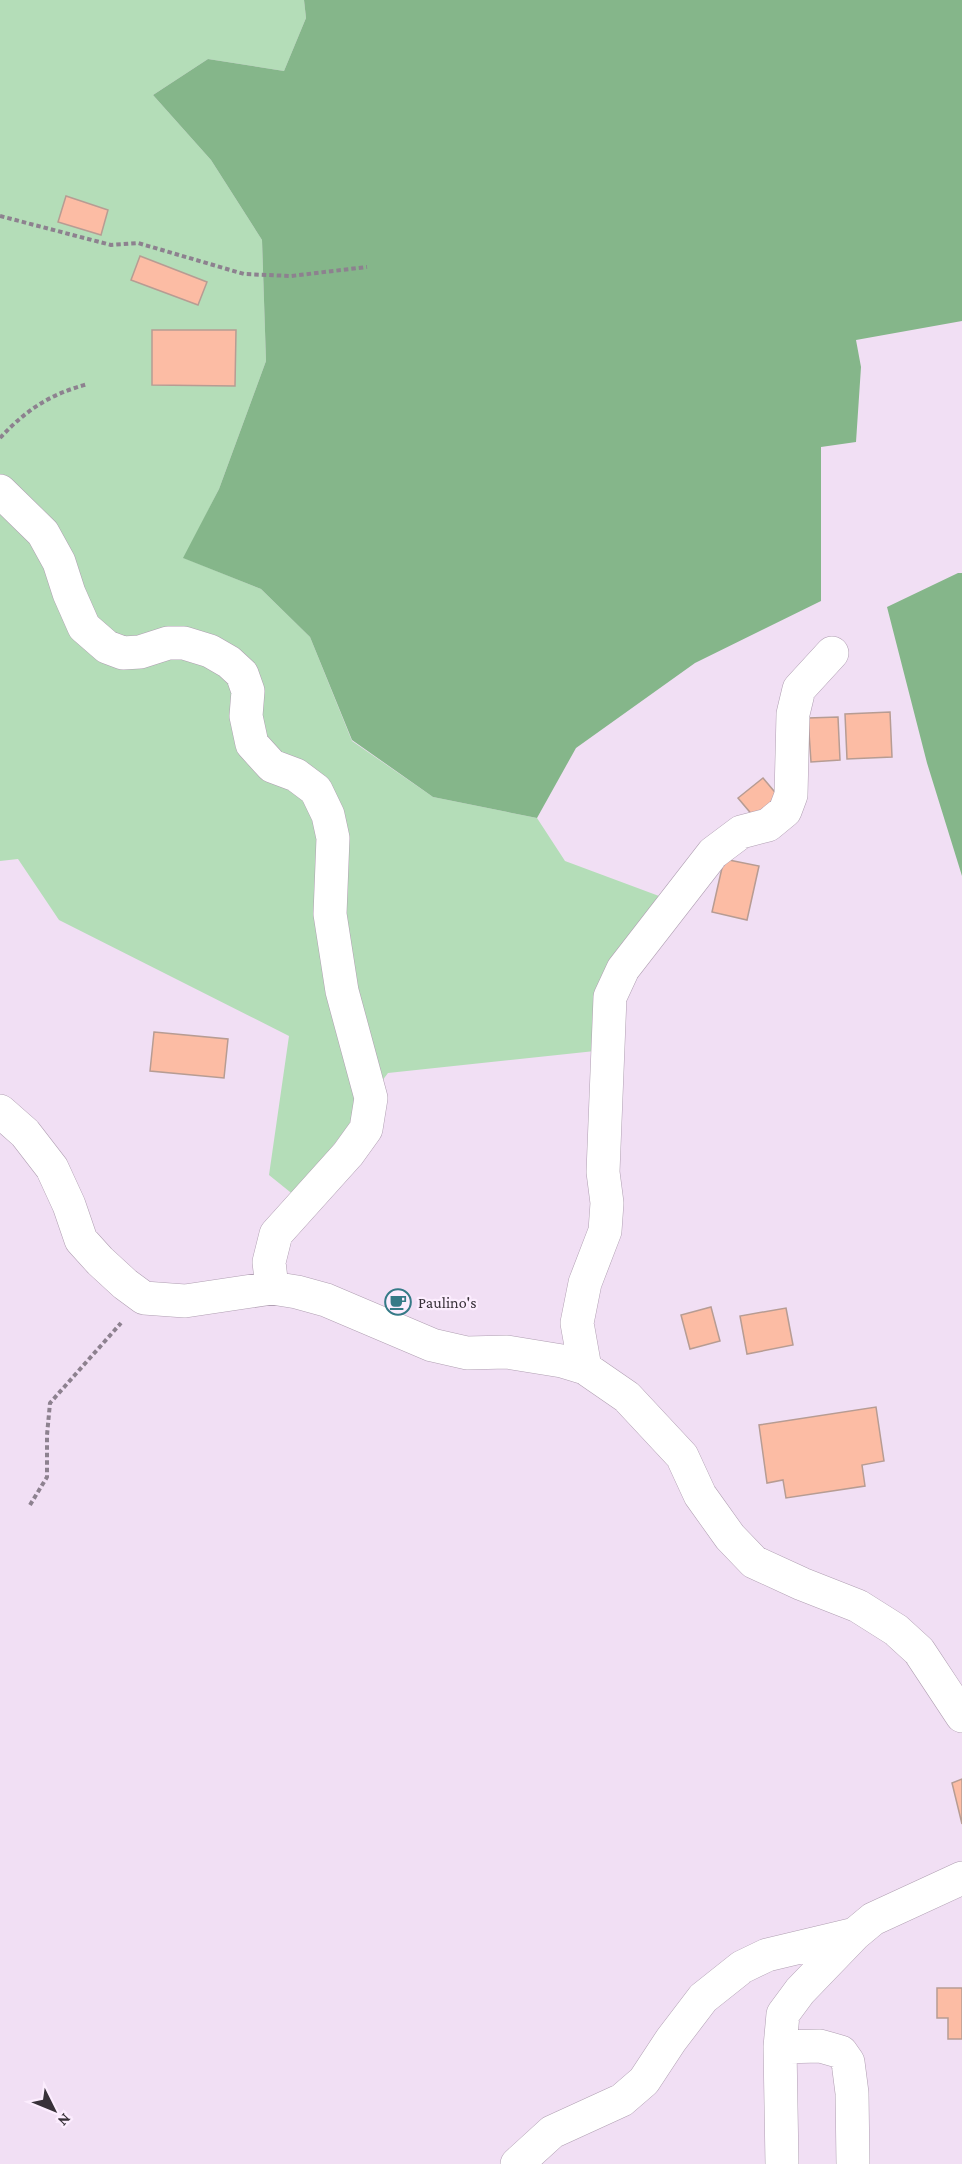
<svg xmlns="http://www.w3.org/2000/svg" width="962" height="2164" font-family="'Crimson Pro',serif">
<rect width="100%" height="100%" fill="#f1dff4"/>
<path fill="#b4ddb8" d="M0,0h304l2,18 -22,53 -76,-12 -55,36 58,65 51,80 4,121 -47,128 -35,69 77,31 49,48 42,104 81,56 104,21 28,43 94,35 -30,41 -34,114 -207,22 -93,123 -26,-21 20,-139 -230,-116 -41,-61 -18,2z"/>
<path fill="#85b68a" d="M304,0h658v321l-106,19 5,27 -5,75 -35,5v154l-126,62 -119,85 -39,70 -104,-21 -81,-57 -42,-103 -49,-48 -78,-31 36,-69 47,-128 -4,-121 -51,-80 -58,-65 55,-36 76,12 22,-53z
M958,573h4v303l-35,-113 -40,-156z"/>
<path fill="#fcbca4" stroke="#b79c93" stroke-width="1.5" d="M66,196l42,14 -7,25 -43,-13z
M140,256l67,26 -9,23 -67,-25z
M152,330h84l-1,56 -83,-1z
M890,712l2,45 -45,2 -2,-45z
M838,717l2,43 -29,2 -3,-44z
M763,778l21,25 -25,20 -21,-25z
M724,859l35,7 -12,54 -35,-8z
M154,1032l74,7 -4,39 -74,-7z
M711,1307l9,34 -30,8 -9,-34z
M786,1308l7,37 -46,9 -7,-38z
M876,1407l8,54 -22,4 3,21 -79,12 -3,-18 -16,3 -8,-58z
M962,1779v45l-10,-41z
M937,1988h25v51h-14v-21h-11z"/>
<g fill="none" stroke-linecap="round" stroke-linejoin="round">
<g stroke="#b09fb2" stroke-width="34">
<path id="minor" d="M0,491l43,42 16,29 10,31 15,34 23,20 16,6 17,-1 28,-9h16l26,8 19,11 13,12 6,17 -2,25 6,28 20,22 24,9 20,15 12,25 5,23 -3,76 12,77 29,107 -5,31 -18,25 -72,80 -7,28 3,26
M0,1111l25,22 27,35 17,37 12,35 19,21 25,23 19,14 41,3 87,-13 25,4 29,8 106,45 35,8 40,-1 55,9 23,7 42,29 55,59 18,39 30,42 24,25 48,22 56,22 38,24 23,21 43,65
M585,1368l-8,-45 8,-40 20,-52 2,-28 -4,-31 7,-175 13,-28 90,-116 28,-21 27,-7 17,-14 6,-16 2,-81 6,-25 33,-36
M780,2047l40,-1 21,6 7,10 4,31 1,71
M517,2164l35,-32 70,-32 22,-19 27,-41 32,-42 39,-31 25,-12 88,-21 18,-15 89,-41
M782,2164l-2,-117 3,-33 17,-23 55,-57"/>
</g>
<path stroke="#8d818f" stroke-width="4" stroke-dasharray="4.5 3" stroke-linecap="butt" d="M0,216l111,29 27,-2 106,31 47,2 76,-9
M0,438c26,-28 50,-44 88,-54
M30,1505l17,-28v-42l3,-32 71,-80"/>
<use href="#minor" stroke="#fff" stroke-width="33"/>
</g>
<defs>
<g id="cafe-ring" transform="scale(1.35)"><circle r="9.5" fill="#fcedfe" stroke="#357a87" stroke-width="1.5"/><path d="M-5.5-4.5H6V0H3Q3 3.5 0 3.5H-2.5Q-5.5 3.5-5.5 0ZM3-3.2v2h1.7v-2ZM-6 4.5H4V6H-6Z" fill="#357a87"/></g>
</defs>
<g fill-rule="evenodd">
<use href="#cafe-ring" x="398" y="1302"/>
</g>
<g text-anchor="middle" stroke-width="4.5" stroke-linejoin="round" paint-order="stroke">
<g font-size="16" fill="#383139" stroke="#fcedfe" text-anchor="start">
<text x="418" y="1308">Paulino's</text>
</g>
</g>
<g transform="translate(54 2110) rotate(133)" stroke="#fcedfe" stroke-width="4.5" paint-order="stroke">
<path d="M0-4.5L10 22L0 15L-10 22Z" fill="#383139"/>
<text y="-9" font-size="16" font-weight="bold" text-anchor="middle" fill="#383139">N</text>
</g>
</svg>
